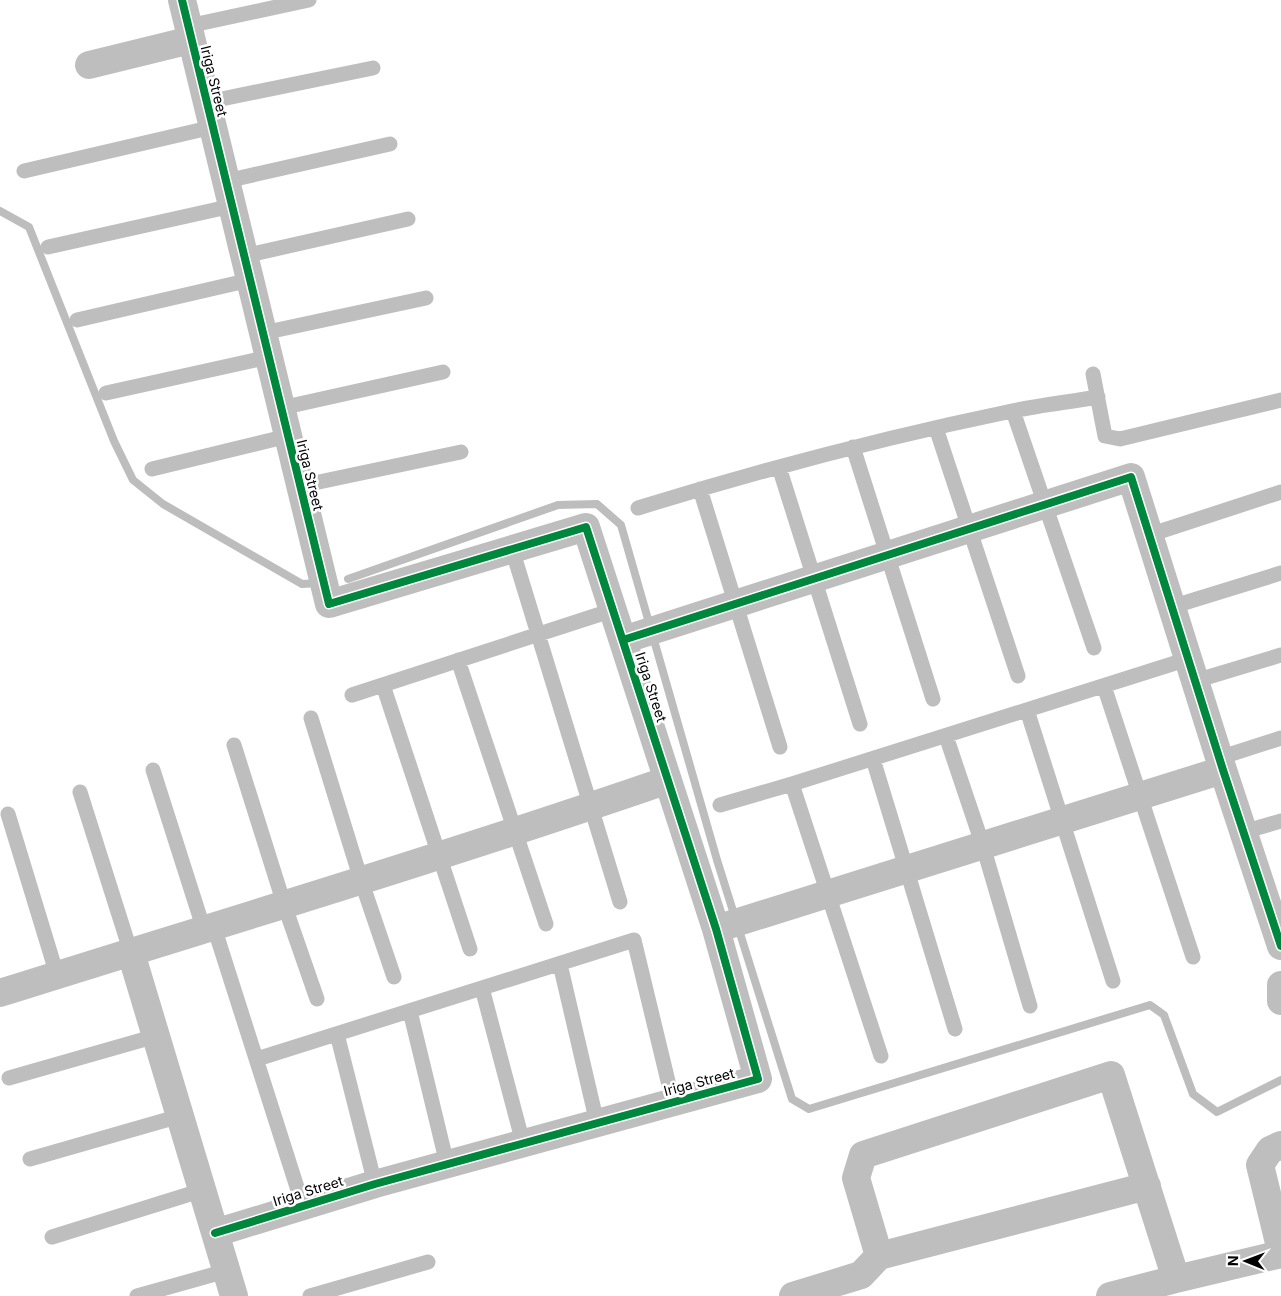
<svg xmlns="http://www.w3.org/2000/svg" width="1281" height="1296" font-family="Inter,sans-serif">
<rect width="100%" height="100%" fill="#fff"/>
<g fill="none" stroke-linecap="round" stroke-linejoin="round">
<path stroke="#bdbdbd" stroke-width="8" d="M0,211l29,16 85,214 19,39 30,24 139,80 17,-1
M348,579l210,-74 39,-1 24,21 96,335 75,239 17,10 341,-104 14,10 29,79 24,18 64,-32"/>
<path stroke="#bebebe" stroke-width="15" d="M188,26l121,-26
M207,102l166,-34
M24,171l189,-44
M226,181l164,-37
M48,247l184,-41
M244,256l164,-37
M77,320l173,-40
M263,333l163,-35
M1093,374l12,62 15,3 161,-39
M106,393l163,-36
M281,408l162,-36
M1013,411l81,237
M936,428l82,248
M853,447l80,252
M779,467l81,257
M152,469l136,-33
M300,486l161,-34
M700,489l80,258
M638,508c123,-38 248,-71 374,-97 28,-6 57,-9 86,-14
M1149,535l132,-43
M512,549l108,353
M1171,607l110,-34
M458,660l88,264
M1195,681l86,-26
M383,685l87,264
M1104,686l89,271
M352,695l261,-85
M1027,710l86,271
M311,718l50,162 33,97
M946,736l37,110 47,160
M234,745l50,159 33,95
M1219,758l62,-20
M873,759l82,270
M153,770l51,160
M792,784l89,272
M80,792l51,161
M720,805l72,-21 396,-125
M8,814l49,161
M1243,832l38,-11
M214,927l89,279
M560,964l37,159
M482,988l41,155
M410,1011l37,153
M337,1034l38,150
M257,1059l377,-119 39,162
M9,1078l147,-42
M30,1159l150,-43
M52,1237l151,-47
M137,1296l89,-25
M310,1296l118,-34"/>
<path stroke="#bebebe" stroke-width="28" d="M182,0l147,604 257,-77 130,402 42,150 -383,105 -160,49
M89,65l102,-25
M623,640l508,-163 92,293 58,176
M716,929l507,-159
M131,953l103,343
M1281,985v16
M0,993c223,-70 447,-137 668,-213
M1281,1145l-11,5 -10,15 21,86
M879,1256l-23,-78 7,-23 248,-80 65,204
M793,1296l68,-21 18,-19 268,-70
M1110,1296l66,-17 105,-25"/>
<g stroke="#fff" stroke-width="11">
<path id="cycleway" d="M182,0l147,604 257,-77 130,402 42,150 -383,105 -160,49
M623,640l508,-163 92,293 58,176"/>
</g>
<use href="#cycleway" stroke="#00873e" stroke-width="8"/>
</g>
<g text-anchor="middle" stroke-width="5" stroke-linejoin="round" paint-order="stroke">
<g font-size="14" fill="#000" stroke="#fff">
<text transform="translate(214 81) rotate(76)" y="5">Iriga Street</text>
<text transform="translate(310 475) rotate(76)" y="5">Iriga Street</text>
<text transform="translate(651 687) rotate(72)" y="5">Iriga Street</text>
<text transform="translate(699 1082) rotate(-15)" y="5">Iriga Street</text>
<text transform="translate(308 1191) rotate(-17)" y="5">Iriga Street</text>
</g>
</g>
<g transform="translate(1246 1261) rotate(271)" stroke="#ffffff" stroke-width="4" paint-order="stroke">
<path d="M0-4L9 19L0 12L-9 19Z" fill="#000000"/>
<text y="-8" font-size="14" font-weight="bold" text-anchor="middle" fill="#000000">N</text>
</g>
</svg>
